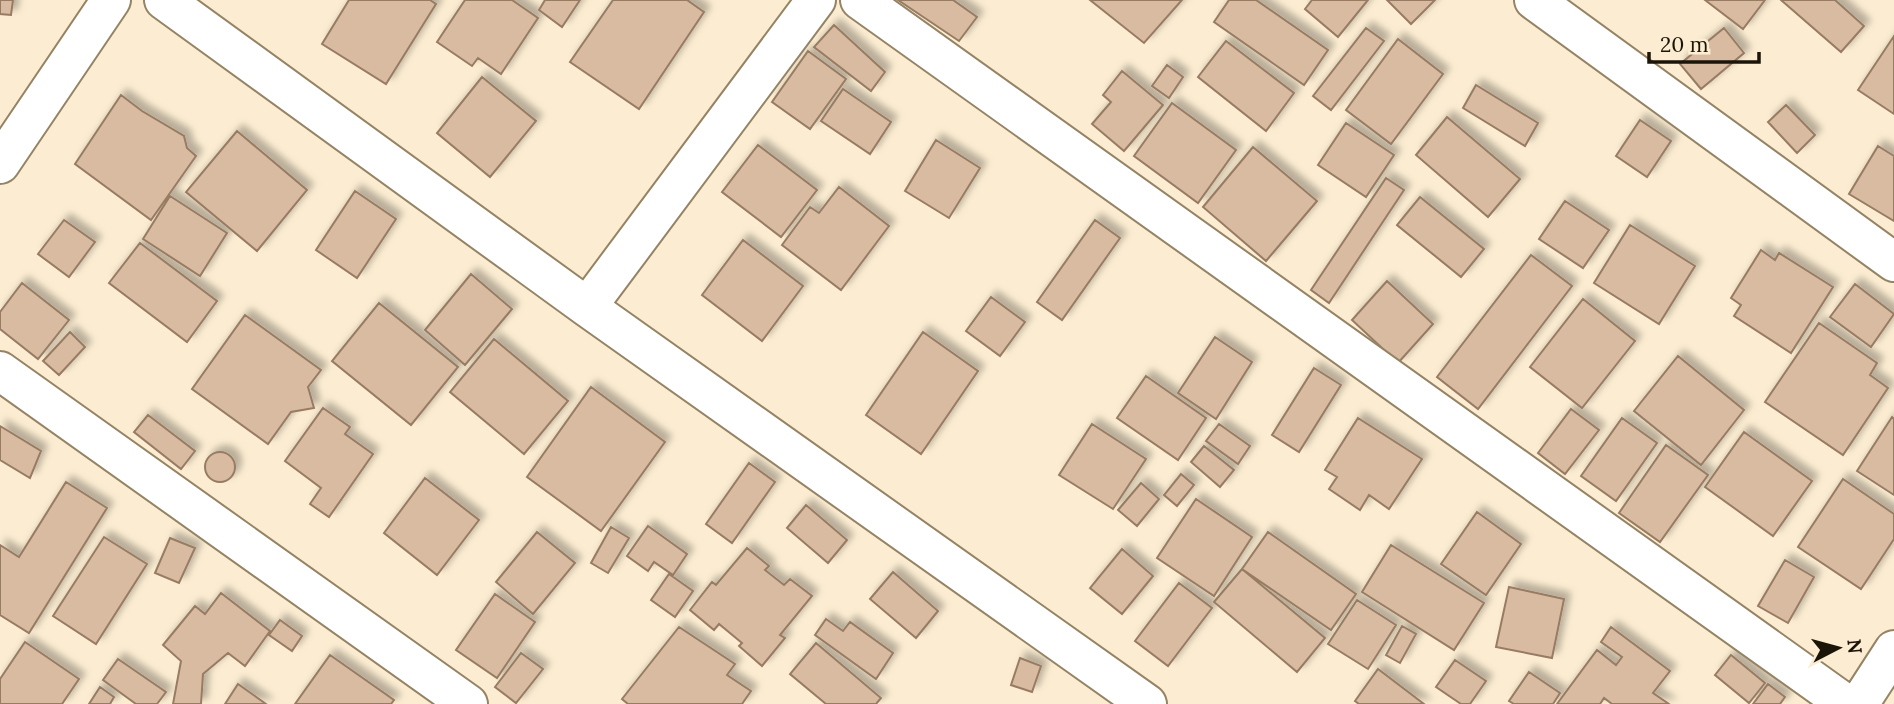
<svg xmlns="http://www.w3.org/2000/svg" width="1894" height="704" font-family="Lora,serif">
<defs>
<filter id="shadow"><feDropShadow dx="6" dy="-6" stdDeviation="3.5" flood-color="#0004"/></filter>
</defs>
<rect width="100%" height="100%" fill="#fcedd2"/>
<path fill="#d9bba1" stroke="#977c63" stroke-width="2" filter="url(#shadow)" d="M0,0h13l-2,15 -11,-1z
M349,0h81l6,4 -50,80 -64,-40z
M465,0h47l26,18 -37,56 -23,-16 -6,8 -35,-24z
M545,0h35l-18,27 -23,-17z
M613,0h74l17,12 -65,97 -69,-47z
M898,0h55l24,17 -18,24z
M1090,0h92l-38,43z
M1229,0h27l72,50 -24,35 -90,-63z
M1312,0h56l-30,37 -33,-28z
M1387,0h48l-24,24z
M1705,0h60l-22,29z
M1781,0h54l29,26 -23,26z
M834,25l51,47 -14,19 -57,-44z
M1366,28l18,13 -53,69 -18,-14z
M1724,28l20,25 -43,36 -21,-25z
M1894,36v78l-36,-24z
M1398,39l45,35 -52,70 -45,-34z
M1226,41l68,52 -28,38 -68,-54z
M808,51l38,28 -36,50 -38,-27z
M1167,65l16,12 -14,21 -17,-12z
M1122,71l41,34 -39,46 -32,-27 19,-22 -8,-7z
M482,77l54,44 -46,56 -53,-44z
M1476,85l62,38 -13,23 -62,-38z
M843,89l48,33 -21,32 -49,-33z
M121,95l21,16 42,25 3,12 9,8 -45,64 -76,-56z
M1172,103l64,47 -38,53 -64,-47z
M1786,105l29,30 -18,18 -29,-31z
M1447,117l73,62 -32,38 -72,-62z
M1640,120l31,21 -24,36 -31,-21z
M1346,123l48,32 -28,42 -48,-32z
M237,131l70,59 -50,61 -71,-59z
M936,140l44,28 -31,50 -44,-27z
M758,145l59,45 -36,47 -59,-45z
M1878,146l16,10v65l-45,-27z
M1253,147l64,54 -51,60 -63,-54z
M1386,178l18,12 -75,113 -18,-13z
M839,187l50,39 -48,64 -59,-45 28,-38 9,6z
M355,191l41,28 -39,59 -41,-28z
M170,196l57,37 -27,43 -57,-37z
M1420,197l64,52 -23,28 -64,-52z
M1565,201l44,29 -26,38 -44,-29z
M64,220l31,22 -26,35 -31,-23z
M1095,220l25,18 -58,82 -25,-18z
M1630,225l65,41 -36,58 -65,-41z
M743,240l60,46 -41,55 -60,-46z
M140,243l77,58 -30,41 -78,-59z
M1761,250l14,10 4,-7 54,34 -42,66 -57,-37 7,-11 -10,-7z
M1531,255l41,31 -94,123 -41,-32z
M471,274l41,35 -47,56 -40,-35z
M1387,281l46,43 -35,39 -46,-43z
M22,283l47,37 -31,39 -38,-30v-17z
M1855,284l39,30 -23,33 -41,-30z
M991,297l34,25 -25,34 -34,-25z
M1583,299l52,42 -53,67 -52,-41z
M379,303l79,64 -47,58 -79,-64z
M245,315l76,55 -13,17 6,21 -23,4 -23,32 -76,-55z
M1819,323l58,40 -7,12 18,13 -45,67 -78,-53z
M70,332l15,15 -26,28 -16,-14z
M923,332l55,39 -57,83 -55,-39z
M1215,337l37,25 -36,57 -38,-26z
M494,339l74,62 -44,53 -74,-62z
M1678,356l66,54 -43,55 -67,-54z
M1314,368l27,17 -42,67 -27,-17z
M1146,376l60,42 -28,42 -61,-42z
M591,387l74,55 -64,89 -74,-54z
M323,408l27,19 -5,7 28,20 -44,63 -19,-13 11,-16 -36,-27z
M1571,409l28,21 -34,44 -27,-21z
M148,415l47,36 -14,18 -47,-37z
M1892,417l2,2v76l-37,-24z
M1358,418l64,41 -33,50 -20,-14 -9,15 -31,-21 8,-12 -12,-7z
M1622,418l35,25 -41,58 -35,-25z
M1092,424l54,35 -33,50 -54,-34z
M1219,424l31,22 -12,18 -32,-23z
M0,426l41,25 -11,27 -30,-18z
M1744,432l68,49 -39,55 -68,-49z
M1666,445l42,30 -48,67 -41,-29z
M1204,446l30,24 -14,17 -29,-25z
M205 467a15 15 0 1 1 30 0a15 15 0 1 1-30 0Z
M749,463l26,19 -43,61 -26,-19z
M1181,474l13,11 -17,21 -13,-11z
M425,478l54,42 -42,55 -53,-42z
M1843,479l51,35v25l-33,50 -63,-42z
M66,482l41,26 -78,125 -29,-18v-70l19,12z
M1141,483l18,16 -22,27 -19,-16z
M1196,499l56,38 -38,59 -57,-38z
M806,505l41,35 -19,23 -41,-35z
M1477,512l44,32 -35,51 -45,-31z
M648,526l39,28 -14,21 -19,-13 -6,9 -21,-15z
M611,527l18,11 -21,35 -17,-10z
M537,532l38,31 -42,51 -37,-32z
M1268,532l88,62 -25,36 -89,-61z
M104,537l43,27 -51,80 -43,-28z
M170,538l25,10 -16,35 -24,-10z
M1391,545l93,58 -30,47 -92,-58z
M747,548l22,18 -4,4 19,15 6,-6 22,17 -32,39 5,3 -23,28 -23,-20 3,-3 -23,-19 -5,6 -24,-20 22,-28 4,3z
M1122,549l31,27 -31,38 -32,-26z
M1785,560l29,17 -26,46 -30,-17z
M1242,569l83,69 -28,34 -83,-70z
M893,572l45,39 -22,27 -46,-39z
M669,574l24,17 -18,26 -24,-17z
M1179,583l33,25 -44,58 -33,-25z
M1509,587l55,12 -12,59 -56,-11z
M221,593l49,38 -25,35 -17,-13 -25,21 -2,30h-28l8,-43 -18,-16 32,-39 10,8z
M495,594l40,28 -38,56 -41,-28z
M1357,600l39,25 -28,44 -40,-25z
M826,619l17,12 7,-9 43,31 -17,26 -61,-44z
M280,620l22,16 -10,15 -23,-16z
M1402,626l14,8 -16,29 -14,-8z
M679,627l56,37 -8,11 24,16 -9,13h-114l-6,-5z
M1611,627l59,44 -17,22 16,11h-57l-8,-6 -4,6h-43l40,-54 19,15 6,-8 -21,-15z
M25,642l54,37 -17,25h-62v-25z
M816,643l65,55 -5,6h-50l-36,-30z
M521,653l22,16 -27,34 -21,-16z
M330,655l64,45 -3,4h-96z
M1731,655l34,28 -16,20 -34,-28z
M1020,658l21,8 -9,26 -21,-7z
M118,659l48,33 -9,12h-21l-33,-24z
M1455,660l31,21 -16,23h-9l-25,-17z
M1378,669l46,35h-65l-4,-3z
M1529,672l31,21 -7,11h-39l-5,-3z
M238,684l28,20h-41z
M1768,684l17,13 -5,7h-27z
M100,687l14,10 -4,7h-21z"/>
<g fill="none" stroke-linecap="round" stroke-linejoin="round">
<g stroke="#948364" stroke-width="42">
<path id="minor" d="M164,0l423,307 560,397
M860,0l986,704
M1534,0l360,262
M0,164l111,-164
M587,307l229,-307
M0,371l468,333
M1859,704l35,-54"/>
</g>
<use href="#minor" stroke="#fff" stroke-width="38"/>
</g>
<g transform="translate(1838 648) rotate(84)" stroke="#fcedd2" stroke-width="5" paint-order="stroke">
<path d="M0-5L12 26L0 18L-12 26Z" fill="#1b1509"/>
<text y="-10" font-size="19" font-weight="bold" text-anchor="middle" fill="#1b1509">N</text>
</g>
<path d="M1649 52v10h110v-10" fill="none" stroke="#1b1509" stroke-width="3.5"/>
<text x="1660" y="52" font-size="21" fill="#1b1509" stroke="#fcedd2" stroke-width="5" paint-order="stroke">20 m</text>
</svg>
